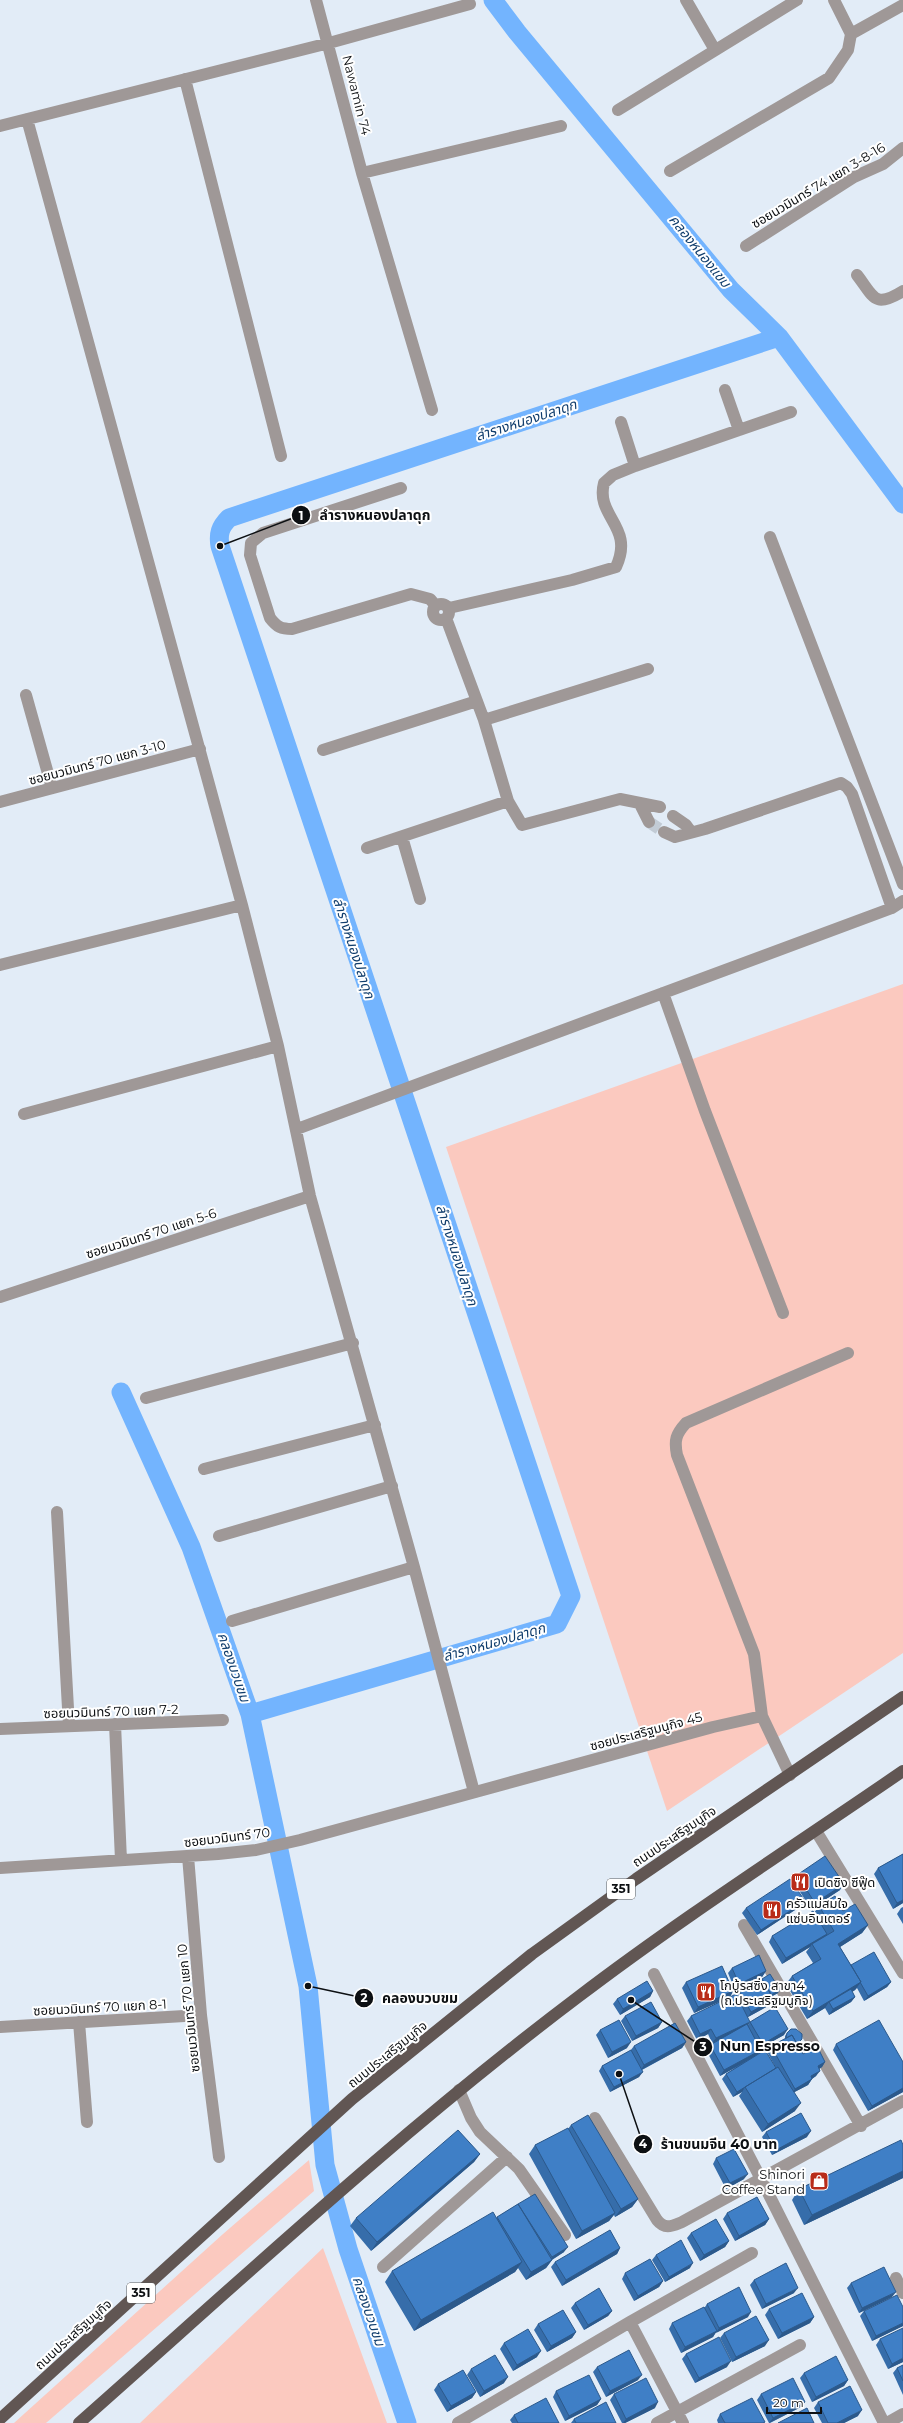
<svg xmlns="http://www.w3.org/2000/svg" width="903" height="2423" font-family="Montserrat,'Noto Sans Thai',sans-serif">
<rect width="100%" height="100%" fill="#e2ecf7"/>
<path fill="#fbc9bf" d="M903,984v669l-236,158 -221,-664z
M309,2160l5,31 -268,232h-32l209,-189z
M323,2248l64,175h-247z"/>
<g fill="none" stroke-linecap="round" stroke-linejoin="round">
<path stroke="#73b4fe" stroke-width="19" d="M493,0l24,32 214,258 48,47 124,167
M121,1392l70,155 59,167 58,272 17,179 23,84 59,174
M250,1714l307,-90 14,-28 -351,-1050c-2,-12 0,-19 9,-28l550,-181"/>
<path stroke="#c2cbd5" stroke-width="12" stroke-dasharray="12 6" stroke-linecap="butt" d="M649,822l15,10"/>
<path stroke="#9f9897" stroke-width="12" d="M316,0l46,173 70,237
M686,0l29,50
M851,34l52,-29
M185,79l96,377
M618,110l179,-110
M27,119l215,786 36,141 32,150 104,371 60,225
M0,126l329,-83 141,-39
M670,171l159,-93 19,-28 3,-16 -17,-34
M362,173l199,-47
M746,246l108,-69 29,-13 20,-16
M857,275c17,22 17,34 46,16
M725,390l14,40
M621,422l14,44
M401,488l-138,45 -12,10 -1,12 20,63c7,9 11,11 22,11l119,-35 19,5 6,7
M770,537l133,347
M433 612a8 8 0 1 1 16 0a8 8 0 1 1-16 0Z
M449,608l123,-28 44,-13c19,-41 -21,-50 -12,-84l9,-8 22,-9 156,-54
M446,618l38,102 24,81 14,24 98,-26 40,8
M26,695l26,93
M484,720l164,-51
M323,750l154,-49
M0,802l200,-53
M640,804l9,18
M673,816l13,9 5,7
M664,832l11,5 30,-8 136,-46 6,4 5,7 40,114
M402,837l18,62
M367,848l141,-47
M0,965l242,-60
M663,993l42,118 78,202
M24,1114l254,-68
M297,1129l595,-221 11,-7
M0,1297l310,-101
M146,1398l207,-55
M204,1469l171,-44
M57,1512l12,214
M219,1536l173,-50
M232,1621l182,-54
M115,1724l6,136
M0,1729l223,-9
M790,1775l-28,-59 -8,-62 -77,-199c-3,-15 -1,-21 9,-32l162,-70
M816,1831l87,142
M188,1856l13,159 18,142
M0,1868l218,-14 38,-4 44,-10 413,-113 49,-11
M744,1925l117,201
M654,1974l107,205 123,244
M79,2022l8,100
M0,2027l201,-12
M459,2090l12,28 9,14 39,37 46,66
M595,2118l62,102c8,10 15,6 25,2l221,-121
M383,2267l124,-110
M896,2278l7,15
M630,2322l53,101
M458,2423l172,-101 122,-69
M657,2423l143,-78
M887,2423l16,-9"/>
<path stroke="#615653" stroke-width="12" d="M0,2419l352,-320 180,-145 104,-75 267,-182
M79,2423c164,-145 324,-294 499,-426 105,-80 216,-151 325,-226"/>
</g>
<path fill="#366daa" d="M903,1854v49l-10,6 -19,-35 4,-6z
M797,1875l43,15 -29,19 -18,-28z
M801,1906l-44,29 -15,-22 4,-5z
M819,1906l24,5 25,14 -6,8 -22,14 11,18 40,17 -4,5 -23,14 -7,-13 -2,2 -3,2 3,5 -4,5 -22,13 -4,-7 -18,11 -21,-35 6,-8 21,-13 -7,-11 4,-5 -28,17 -13,-22 3,-6 42,-23z
M903,1907v17l-6,-10 4,-6z
M732,1968l34,3 -4,6 -27,13 -7,-17z
M686,1982l47,9 -3,6 -36,16 -12,-25z
M653,1991l-3,6 -30,18 -7,-11 4,-5z
M740,1992l38,1 -6,3 -2,9 -22,12v8l2,-3 34,13 -24,13 -1,5 17,15 -9,-16 4,-6 14,-7v-3l2,-3 15,6 -4,6 5,9 22,8 -3,5 -3,2 -3,7 -4,3 -4,6 -14,7 1,19 -33,21 -23,-36 3,-4 -9,5 -11,-18 4,-5 11,-7 -17,9 -14,-26 4,-5 2,-2 -4,-9 -11,6 -10,-19 4,-5 46,-20z
M625,2016l37,6 -4,6 -26,13 -11,-20z
M600,2030l27,18 -19,10 -12,-23z
M686,2042l-4,6 -40,22 -3,7 -29,15 -11,-21 3,-5 28,-15 4,-5z
M836,2044l67,18v30l-35,19 -35,-61z
M571,2125l67,74 -6,8 -17,10 -1,-2 -5,6 -33,18 -47,-85 6,-9 33,-16z
M766,2132l41,5 -35,18 -10,-18z
M903,2145v33l-99,47 -12,-25 7,-11z
M480,2154l-6,8 -103,89 -21,-25 6,-8z
M716,2158l28,21 -18,10 -13,-25z
M518,2204l46,48 -12,8 -6,8 -20,12 -8,-12 -3,4 -101,59 -29,-49 7,-11 104,-53z
M727,2213l42,6 -4,6 -30,16 -12,-22z
M691,2233l38,8 -4,6 -25,14 -13,-23z
M620,2248l-3,6 -55,32 -11,-19 4,-5z
M656,2255l34,13 -25,14 -13,-22z
M625,2273l38,8 -4,6 -25,14 -12,-22z
M754,2280l40,13 -32,16 -12,-24z
M851,2283l41,14 -33,16 -12,-25z
M575,2303l37,8 -4,5 -24,14 -13,-22z
M707,2304l41,13 -33,16 -2,4 -32,16 -12,-24 3,-6 33,-16z
M903,2307v19l-31,15 -12,-25 4,-5z
M769,2309l45,8 -4,6 -32,16 -13,-24z
M538,2324l38,8 -4,6 -25,14 -13,-22z
M724,2333l41,13 -33,16 -12,-24z
M880,2339l23,23 -15,7 -12,-24z
M504,2343l33,14 -24,14 -13,-22z
M686,2354l41,13 -32,16 -13,-24z
M903,2365v30l-10,-22 4,-5z
M597,2367l41,13 -32,17 -13,-25z
M471,2369l33,14 -24,14 -13,-22z
M804,2373l44,7 -4,6 -32,16 -12,-24z
M438,2384l38,8 -4,6 -25,14 -13,-22z
M556,2391l45,8 -4,6 -32,16 -12,-24z
M614,2394l41,14 -30,15h-3l-12,-23z
M761,2394l40,13 -31,16h-1l-12,-23z
M818,2402l40,14 -14,7h-22l-8,-15z
M720,2414l45,8 -1,1h-46l-1,-3z
M514,2415l45,8h-47l-2,-3z
M574,2419l42,4h-45z"/>
<path fill="#2c598b" d="M844,1884l-4,6 -29,19 4,-6z
M903,1900v3l-10,6 4,-6z
M805,1901l-4,5 -44,29 4,-5z
M868,1925l-6,8 -30,19 6,-8z
M827,1934l-4,5 -11,5 -2,3 -28,17 4,-6z
M766,1971l-4,6 -27,13 4,-6z
M861,1982l-6,8 -24,15 -2,-3 -4,6 -18,11 6,-8z
M891,1982l-4,5 -23,14 4,-5z
M780,1990l-2,3 -9,5 2,-3z
M653,1991l-3,6 -30,18 3,-6z
M733,1991l-3,6 -36,16 4,-6z
M855,1997l-4,5 -22,13 4,-6z
M774,1999l-4,6 -22,12 3,-5z
M662,2022l-4,6 -26,13 4,-5z
M750,2022l-3,5 -35,16 4,-5z
M711,2029l-3,5 -11,6 3,-6z
M788,2029l-4,6 -25,14 4,-5z
M631,2042l-4,6 -19,10 4,-6z
M686,2042l-4,6 -41,22 3,-5z
M761,2050l-4,5 -37,21 4,-6z
M825,2062l-3,5 -8,5 4,-6z
M776,2068l-4,5 -27,14 -3,5 -9,5 4,-5z
M820,2071l-4,5 -9,6 4,-6z
M643,2072l-4,5 -29,15 4,-5z
M812,2079l-4,6 -17,9 4,-5z
M903,2088v4l-35,19 4,-5z
M801,2103l-6,8 -33,21 6,-8z
M811,2131l-4,6 -35,18 4,-5z
M480,2154l-6,8 -103,89 6,-9z
M903,2171v7l-99,47 8,-10z
M748,2174l-4,5 -18,10 4,-6z
M638,2199l-6,8 -17,10 6,-8z
M615,2213l-6,8 -33,18 6,-8z
M769,2219l-4,6 -30,16 4,-5z
M729,2241l-4,6 -25,14 4,-6z
M568,2247l-4,5 -16,10 4,-5z
M620,2248l-3,6 -55,32 4,-6z
M552,2260l-6,8 -20,12 5,-8z
M522,2262l-7,10 -101,59 7,-11z
M693,2263l-3,5 -25,14 4,-5z
M663,2281l-4,6 -25,14 4,-5z
M798,2288l-4,5 -32,16 4,-5z
M896,2292l-4,5 -33,16 3,-5z
M612,2311l-4,5 -24,14 4,-5z
M751,2312l-3,5 -32,16 3,-5z
M814,2317l-4,6 -32,16 4,-6z
M903,2323v3l-31,15 4,-5z
M717,2331l-4,6 -32,16 4,-6z
M576,2332l-4,6 -25,14 4,-6z
M769,2340l-4,6 -33,16 4,-5z
M541,2351l-4,6 -24,14 4,-6z
M903,2358v4l-15,7 4,-5z
M731,2361l-4,6 -32,16 4,-5z
M642,2375l-4,5 -32,17 4,-6z
M508,2377l-4,6 -24,14 4,-6z
M848,2380l-4,6 -32,16 4,-5z
M476,2392l-4,6 -25,14 4,-6z
M601,2399l-4,6 -32,16 4,-5z
M658,2402l-3,6 -30,15h-2l3,-4z
M805,2402l-4,5 -32,16 4,-5z
M862,2410l-4,6 -14,7h-7z"/>
<path fill="#3f7fc6" stroke="#2c598b" d="M903,1854v46l-6,3 -19,-35z
M825,1856l19,28 -29,19 -18,-28z
M790,1879l15,22 -44,29 -15,-22z
M835,1896l8,15 12,-7 13,21 -30,19 23,38 -48,29 -21,-35 29,-17 -9,-15 22,-13 -15,-25z
M813,1911l14,23 -41,24 -14,-22z
M874,1952l17,30 -23,14 -8,-14h1l-10,-17z
M759,1955l7,16 -27,13 -7,-16z
M722,1966l11,25 -35,16 -12,-25z
M770,1974l10,16 -9,5 -9,-16z
M762,1979l12,20 -23,13 -11,-20z
M647,1981l6,10 -30,18 -6,-10z
M851,1989l4,8 -22,12 -4,-7z
M736,1994l14,28 -34,16 -5,-9 -11,5 -9,-18z
M651,2002l11,20 -26,14 -11,-20z
M775,2007l13,22 -25,15 -13,-22z
M619,2020l12,22 -19,10 -12,-22z
M879,2020l24,42v26l-31,18 -36,-62z
M675,2023l11,19 -42,23 -10,-19z
M747,2024l14,26 -37,20 -14,-25z
M791,2029h5l6,5v5l-5,5 -5,-9 -6,3 1,-5z
M792,2035l11,19 14,-8 8,16 -7,4 2,5 -9,5 1,3 -17,10 -24,-43z
M631,2050l12,22 -29,15 -12,-21z
M765,2050l11,18 -39,24 -11,-18z
M778,2067l23,36 -33,21 -23,-37z
M801,2113l10,18 -35,19 -10,-18z
M588,2115l50,84 -17,10 -50,-84z
M568,2128l47,85 -33,18 -47,-86z
M458,2130l22,24 -103,88 -21,-24z
M901,2140l2,5v26l-91,44 -13,-26z
M734,2149l14,25 -18,9 -14,-25z
M535,2194l33,53 -16,10 -34,-53z
M757,2197l12,22 -30,17 -12,-23z
M518,2204l34,56 -21,12 -34,-55z
M493,2212l29,50 -101,58 -29,-49z
M716,2219l13,22 -25,14 -13,-22z
M610,2230l10,18 -54,32 -11,-18z
M681,2240l12,23 -24,14 -13,-22z
M650,2259l13,22 -25,15 -13,-23z
M786,2263l12,25 -32,16 -12,-24z
M884,2267l12,25 -34,16 -11,-25z
M739,2287l12,25 -32,16 -12,-24z
M599,2288l13,23 -24,14 -13,-22z
M802,2293l12,24 -32,16 -13,-24z
M897,2295l6,12v16l-27,13 -12,-25z
M704,2307l13,24 -32,16 -13,-24z
M563,2310l13,22 -25,14 -13,-22z
M756,2316l13,24 -33,17 -12,-24z
M903,2328v30l-11,6 -12,-25z
M528,2329l13,22 -24,14 -13,-22z
M719,2337l12,24 -32,17 -13,-24z
M629,2350l13,25 -32,16 -13,-24z
M495,2355l13,22 -24,14 -13,-22z
M836,2356l12,24 -32,17 -12,-24z
M903,2365v16l-6,-13z
M463,2370l13,22 -25,14 -13,-22z
M589,2375l12,24 -32,17 -13,-25z
M646,2378l12,24 -32,17 -12,-25z
M793,2378l12,24 -32,16 -12,-24z
M850,2386l12,24 -25,13h-9l-10,-21z
M546,2398l13,25h-41l-4,-8z
M752,2398l13,24 -2,1h-38l-5,-9z
M606,2402l10,21h-40l-2,-4z
M807,2408l7,15h-36z"/>
<defs>
<g id="restaurant-square" transform="scale(1)"><rect x="-9" y="-9" width="18" height="18" rx="4" fill="#b92c19" stroke="#fff"/><path d="M-5-6h1v4h1v-4h1v4h1v-4h1v5L-1.5 .5V6h-2V.5L-5-1ZM5-6V6H3V1.5H1.5Q1.5-4 5-6Z" fill="#fff"/></g>
<g id="shop-square" transform="scale(1)"><rect x="-9" y="-9" width="18" height="18" rx="4" fill="#b92c19" stroke="#fff"/><path d="M-5-2.5h2.3a2.7 3.5 0 0 1 5.4 0H5L5.5 6h-11ZM-1.5-2.5h3a1.5 2.3 0 0 0-3 0Z" fill="#fff"/></g>
</defs>
<g fill-rule="evenodd">
<use href="#restaurant-square" x="800" y="1882"/>
<use href="#restaurant-square" x="772" y="1910"/>
<use href="#restaurant-square" x="706" y="1992"/>
<use href="#shop-square" x="819" y="2181"/>
</g>
<g text-anchor="middle" stroke-width="4" stroke-linejoin="round" paint-order="stroke">
<g fill="#fff" stroke="#56585a" stroke-width="1">
<rect x="607" y="1879" width="28" height="20" rx="3"/>
<rect x="127" y="2283" width="28" height="20" rx="3"/>
</g>
<g font-size="12" font-weight="bold" fill="#0d1013">
<text x="621" y="1893">351</text>
<text x="141" y="2297">351</text>
</g>
<g font-size="13" fill="#0d1013" stroke="#fff">
<text transform="translate(357 95) rotate(76)" y="5">Nawamin 74</text>
<text transform="translate(818 185) rotate(-31)" y="5">ซอยนวมินทร์ 74 แยก 3-8-16</text>
<text transform="translate(97 762) rotate(-15)" y="5">ซอยนวมินทร์ 70 แยก 3-10</text>
<text transform="translate(151 1233) rotate(-18)" y="5">ซอยนวมินทร์ 70 แยก 5-6</text>
<text transform="translate(111 1711) rotate(-2)" y="5">ซอยนวมินทร์ 70 แยก 7-2</text>
<text transform="translate(646 1731) rotate(-15)" y="5">ซอยประเสริฐมนูกิจ 45</text>
<text transform="translate(674 1836) rotate(-34)" y="5">ถนนประเสริฐมนูกิจ</text>
<text transform="translate(227 1837) rotate(-7)" y="5">ซอยนวมินทร์ 70</text>
<text transform="translate(100 2007) rotate(-3)" y="5">ซอยนวมินทร์ 70 แยก 8-1</text>
<text transform="translate(188 2008) rotate(-96)" y="5">ซอยนวมินทร์ 70 แยก 10</text>
<text transform="translate(387 2054) rotate(-39)" y="5">ถนนประเสริฐมนูกิจ</text>
<text transform="translate(73 2334) rotate(-42)" y="5">ถนนประเสริฐมนูกิจ</text>
</g>
<g font-size="13" fill="#0d1013" stroke="#fff" text-anchor="start">
<text x="814" y="1887">เปิดซิง ซีฟู๊ด</text>
<text x="786" y="1908">ครัวแม่สมใจ<tspan x="786" dy="15">แซ่บอินเตอร์</tspan></text>
<text x="720" y="1990">โกบู้รสซิ่ง สาขา4<tspan x="720" dy="15">(ถ.ประเสริฐมนูกิจ)</tspan></text>
<text x="805" y="2179" text-anchor="end">Shinori<tspan x="805" dy="15">Coffee Stand</tspan></text>
</g>
<g font-size="14" font-style="italic" fill="#113e6d" stroke="#fff">
<text transform="translate(700 251) rotate(51)" y="5">คลองหนองแขม</text>
<text transform="translate(526 420) rotate(-18)" y="5">ลำรางหนองปลาดุก</text>
<text transform="translate(354 948) rotate(72)" y="5">ลำรางหนองปลาดุก</text>
<text transform="translate(457 1255) rotate(72)" y="5">ลำรางหนองปลาดุก</text>
<text transform="translate(494 1642) rotate(-16)" y="5">ลำรางหนองปลาดุก</text>
<text transform="translate(234 1667) rotate(71)" y="5">คลองบวบขม</text>
<text transform="translate(369 2311) rotate(71)" y="5">คลองบวบขม</text>
</g>
</g>
<path fill="none" stroke="#0d1013" stroke-width="1.5" d="M220 546L301 515M308 1986L364 1998M631 2000L703 2047M619 2074L643 2144"/>
<g fill="#0d1013" stroke="#fff" stroke-width="1.5">
<circle cx="220" cy="546" r="4"/>
<circle cx="308" cy="1986" r="4"/>
<circle cx="631" cy="2000" r="4"/>
<circle cx="619" cy="2074" r="4"/>
<circle cx="301" cy="515" r="10"/>
<circle cx="364" cy="1998" r="10"/>
<circle cx="703" cy="2047" r="10"/>
<circle cx="643" cy="2144" r="10"/>
</g>
<g font-size="12" text-anchor="middle" font-weight="bold" fill="#fff">
<text x="301" y="520">1</text>
<text x="364" y="2002">2</text>
<text x="703" y="2051">3</text>
<text x="643" y="2148">4</text>
</g>
<g font-size="14" text-anchor="middle" font-weight="bold" fill="#0d1013" stroke="#fff" stroke-width="4" stroke-linejoin="round" paint-order="stroke">
<text x="375" y="520">ลำรางหนองปลาดุก</text>
<text x="420" y="2003">คลองบวบขม</text>
<text x="770" y="2051">Nun Espresso</text>
<text x="719" y="2149">ร้านขนมจีน 40 บาท</text>
</g>
<path d="M767 2407v6h54v-6" fill="none" stroke="#0d1013" stroke-width="2"/>
<text x="773" y="2407" font-size="12" fill="#0d1013" stroke="#ffffff" stroke-width="3" paint-order="stroke">20 m</text>
</svg>
